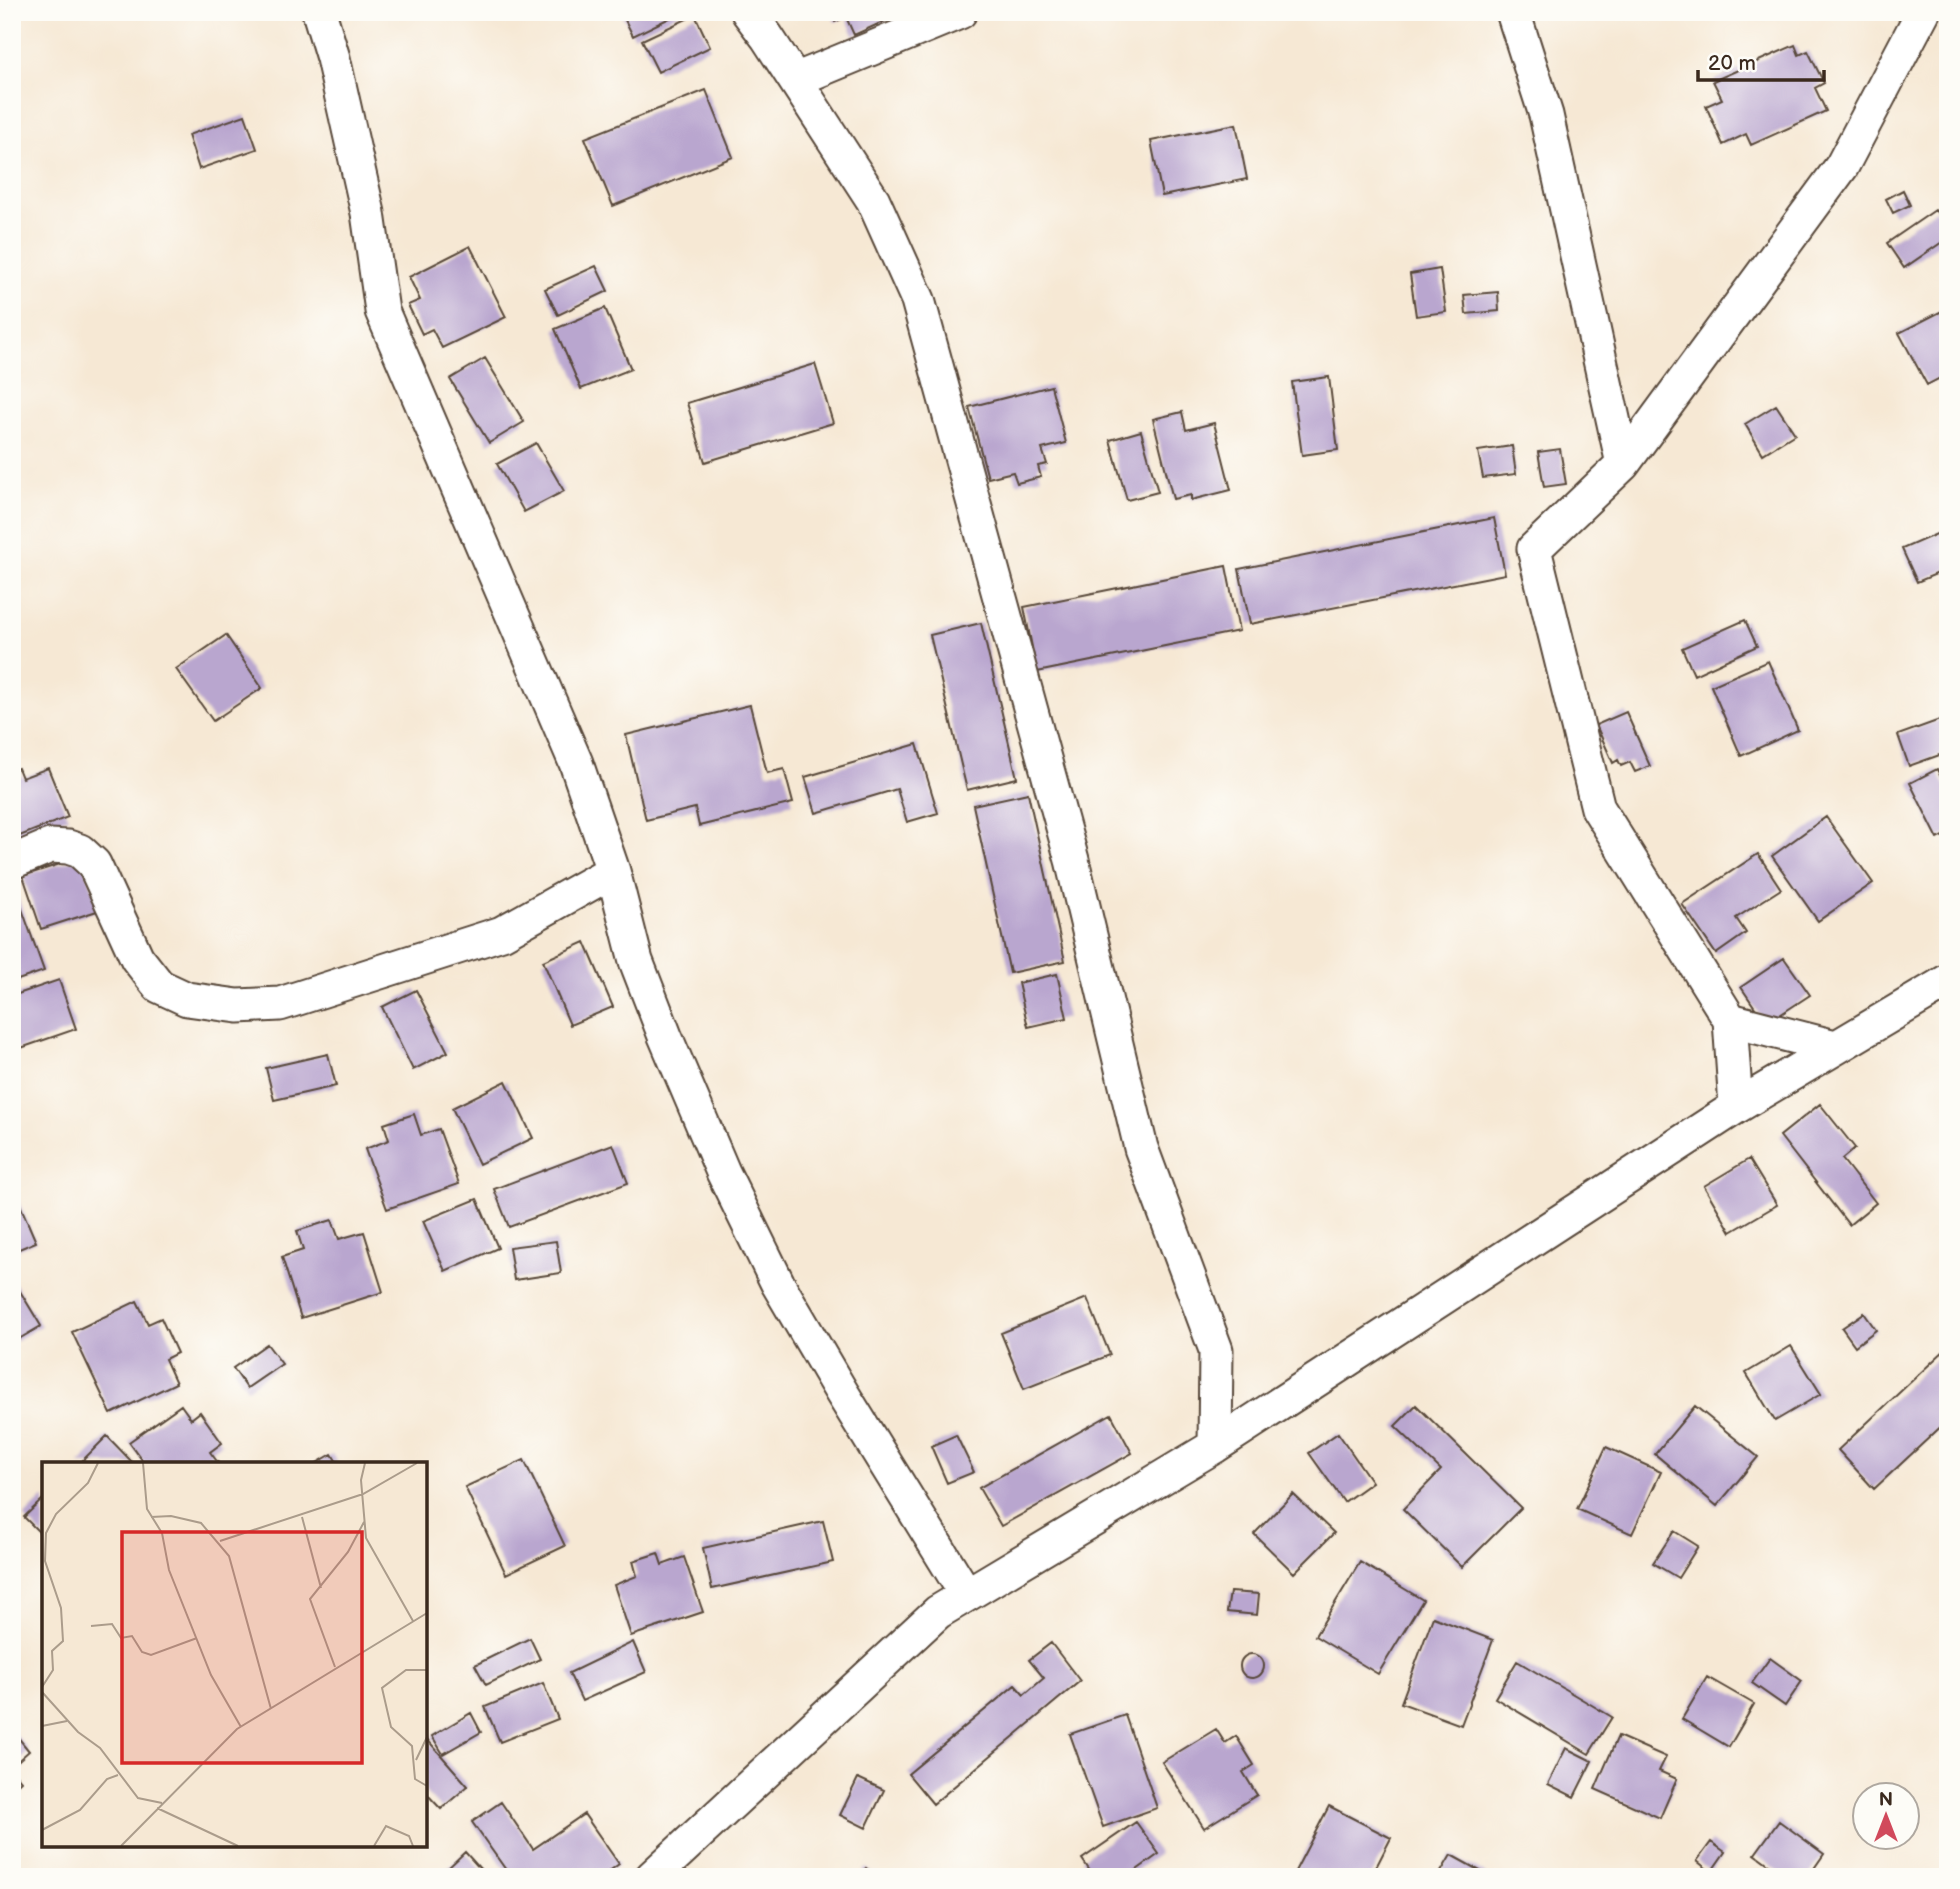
<svg xmlns="http://www.w3.org/2000/svg" width="1960" height="1889" font-family="'Balsamiq Sans',sans-serif">
<rect width="100%" height="100%" fill="#fdfcf7"/>
<filter id="ink" filterUnits="userSpaceOnUse"><feTurbulence type="fractalNoise" baseFrequency=".0143" numOctaves="2"/><feDisplacementMap in="SourceGraphic" scale="14" xChannelSelector="R" yChannelSelector="G"/><feConvolveMatrix kernelMatrix="1 2 1 2 8 2 1 2 1" color-interpolation-filters="sRGB"/></filter>
<filter id="wash" filterUnits="userSpaceOnUse"><feTurbulence type="fractalNoise" baseFrequency=".00686" numOctaves="4" result="noise"/><feDisplacementMap in="SourceGraphic" scale="28" xChannelSelector="R" yChannelSelector="G"/><feGaussianBlur stdDeviation="1.57" result="paint"/><feColorMatrix in="noise" values="0 0 0 0 0 0 0 0 0 0 0 0 0 0 0 0 0 1.4 0 .05"/><feComposite in="paint" operator="in"/></filter>
<g filter="url(#wash)">
<rect width="100%" height="100%" fill="#f6e8d4"/>
<g id="blocks">
<path fill="#b9a6cf" d="M621,12h61l-49,24z
M831,12h74l-51,23 -8,-18 -11,5z
M695,15l15,32 -52,25 -16,-32z
M1795,45l4,10 9,-4 16,32 -9,5 11,23 -75,34 -5,-11 -23,11 -17,-39 16,-7 -9,-18z
M706,90l27,67 -120,49 -28,-68z
M245,115l12,34 -58,20 -11,-34z
M1236,124l11,55 -85,17 -11,-55z
M1903,190l7,15 -17,8 -7,-14z
M1935,210l13,17v11l-44,30 -17,-25z
M470,246l36,71 -64,31 -10,-19 -10,5 -14,-29 12,-5 -11,-23z
M596,266l12,25 -50,24 -13,-26z
M1440,269l6,43 -30,4 -6,-42z
M1498,292l1,19 -33,3 -2,-19z
M605,308l26,61 -50,20 -26,-60z
M1948,308v66l-21,11 -28,-52z
M485,358l39,64 -35,21 -39,-64z
M815,364l18,59 -128,39 -18,-59z
M1329,377l9,73 -36,5 -10,-73z
M1051,386l15,57 -24,6 5,15 -9,2 3,11 -24,6 -4,-11 -25,6 -19,-71z
M1776,405l19,29 -32,20 -18,-30z
M1182,412l4,18 28,-7 17,67 -40,10v-5l-18,4 -20,-80z
M1141,431l17,61 -31,8 -17,-60z
M536,443l28,48 -40,21 -27,-48z
M1512,446l4,28 -33,4 -5,-27z
M1560,449l6,35 -22,3 -6,-35z
M1494,518l11,56 -255,50 -11,-55z
M1948,529v40l-31,13 -15,-33z
M1226,566l13,65 -202,41 -13,-65z
M1745,620l12,26 -63,29 -12,-27z
M981,623l36,155 -50,12 -37,-155z
M226,635l36,53 -49,33 -37,-52z
M1768,661l30,69 -57,26 -30,-70z
M750,705l17,68 17,-4 9,34 -94,23 -4,-18 -49,12 -20,-85z
M1626,712l24,54 -15,6 -5,-10 -9,4 -3,-6 -5,3 -17,-38z
M1948,717v35l-39,14 -11,-31z
M917,744l21,69 -31,9 -10,-33 -81,24 -11,-36z
M18,768l4,10 26,-10 20,49 -56,22v-69z
M1937,769l11,23v42l-10,5 -28,-56z
M1028,793l37,168 -55,12 -37,-168z
M1826,817l47,66 -55,38 -46,-65z
M1758,854l23,35 -45,29 10,15 -30,21 -34,-50z
M82,857l18,53 -59,19 -18,-53z
M12,881l32,90 -32,11z
M585,942l28,65 -43,18 -27,-64z
M1784,958l26,37 -44,29 -25,-37z
M1057,974l10,44 -39,9 -10,-44z
M59,980l17,49 -64,22v-55z
M416,990l32,62 -35,18 -31,-63z
M328,1054l8,32 -62,14 -8,-32z
M506,1081l27,57 -54,26 -27,-56z
M1820,1104l35,44 -13,11 34,44 -27,22 -69,-89z
M414,1114l7,21 18,-6 20,55 -72,25 -22,-60 24,-9 -5,-16z
M613,1144l15,39 -119,44 -15,-38z
M1749,1159l28,46 -46,27 -27,-46z
M12,1186l24,56 -24,10z
M477,1199l21,49 -53,23 -22,-50z
M332,1220l7,19 25,-7 19,60 -82,26 -19,-61 21,-7 -6,-19z
M556,1241l5,32 -47,7 -5,-33z
M12,1278l29,48 -29,17z
M1087,1298l23,57 -86,34 -23,-56z
M137,1301l11,23 13,-6 16,35 -12,6 11,24 -65,31 -39,-82z
M1864,1313l12,17 -21,16 -13,-18z
M267,1344l15,20 -35,24 -14,-20z
M1791,1346l30,48 -46,27 -29,-48z
M1948,1347v73l-74,69 -36,-39z
M181,1405l10,14 9,-7 22,31 -12,9 9,12h-74l-16,-22z
M1416,1405l105,103 -59,59 -59,-58 38,-39 -46,-44z
M1695,1406l63,51 -41,49 -62,-52z
M1111,1414l21,39 -131,73 -22,-38z
M1338,1433l34,49 -28,20 -35,-49z
M956,1435l18,37 -27,11 -16,-37z
M107,1436l27,28h-55z
M1606,1447l55,25 -29,62 -55,-25z
M332,1454l6,10h-23z
M524,1460l41,86 -59,28 -41,-87z
M1293,1494l41,39 -40,40 -40,-39z
M44,1498v39l-20,-20z
M823,1521l10,41 -121,27 -9,-41z
M1674,1531l24,15 -20,32 -25,-15z
M658,1553l4,12 22,-8 19,55 -72,24 -17,-51 23,-9 -4,-15z
M1360,1562l63,38 -45,74 -63,-38z
M1230,1592l29,2 -2,21 -30,-3z
M1433,1617l60,23 -32,85 -60,-22z
M530,1638l10,21 -54,26 -11,-20z
M633,1642l13,30 -64,29 -13,-28z
M1051,1643l29,38 -147,123 -25,-30 107,-89 9,10 20,-17 -15,-18z
M1240 1666a12 12 0 1 1 24 0a12 12 0 1 1-24 0Z
M1770,1658l32,23 -17,25 -33,-23z
M1517,1661l95,56 -23,37 -94,-56z
M1707,1677l47,27 -25,43 -47,-28z
M543,1683l15,36 -58,23 -15,-35z
M471,1713l10,19 -38,22 -11,-18z
M1125,1715l32,93 -54,19 -33,-93z
M1216,1729l9,14 11,-7 18,29 -11,7 14,23 -53,33 -42,-66z
M12,1730l17,21 -17,15z
M1618,1736l48,21 -7,14 18,8 -17,39 -65,-29z
M425,1737l43,49 -27,23 -16,-17z
M1566,1748l26,13 -18,36 -26,-13z
M12,1770l9,11 -9,8z
M858,1778l26,12 -18,38 -26,-13z
M501,1802l32,47 51,-35 35,50 -18,13h-90l-39,-55z
M1329,1806l62,32 -20,39h-79z
M1779,1821l45,33 -16,23h-22l-31,-23z
M1136,1822l23,32 -32,23h-33l-12,-18z
M1711,1842l14,10 -14,20 -14,-11z
M465,1852l17,19 -6,6h-21l-8,-8z
M1451,1855l40,22h-53z
M866,1868l11,9h-19z"/>
</g>
</g>
<g filter="url(#ink)">
<use href="#blocks" fill-opacity="0" stroke="#574639" stroke-width="2"/>
<g fill="none" stroke-linecap="round" stroke-linejoin="round">
<g stroke="#574639" stroke-width="37">
<path id="street" d="M319,12l14,46 35,155 14,98 194,452 37,108 23,90 29,75 58,136 55,112 64,109 124,201
M748,12l19,25 106,163 45,100 154,560 69,288 75,202 -1,96
M1513,12l33,103 77,349
M795,80l165,-68
M12,862l38,-16 18,1 12,4 14,13 43,94 22,28 28,13 51,7 42,-2 222,-71 111,-62
M1730,1020l105,27
M1736,1107l-6,-87 -132,-212 -64,-259 89,-85 219,-298 81,-154
M652,1877l286,-265 277,-166 521,-339 212,-126"/>
</g>
<use href="#street" stroke="#fff" stroke-width="33"/>
</g>
</g>
<g transform="translate(42 1462)">
<rect width="385" height="385" fill="#f6e8d4"/>
<path fill="none" stroke="#ab9c8b" stroke-width="2" d="M101,1l4,46 15,24 7,37 42,105 30,52M323,1l-4,17 5,58 47,83M109,55l20,-1 30,7 28,33 42,153M260,55l19,71M178,79l143,-47 54,-31M49,164l21,-2 9,14 11,-2 10,16 9,3 46,-17M293,205l-25,-68 38,-47 16,-30M385,208h-21l-24,18 9,39 21,19 3,33 12,7M0,225l11,-17 -1,-19 11,-10 -2,-33 -16,-47 1,-28 10,-19 32,-31 10,-20M0,230l36,40 22,16 38,50 24,5M0,264l25,-5M374,298l11,-23M115,346l81,38M0,368l38,-20 27,-31 11,-4M79,384l116,-117 190,-116M332,384l12,-20 23,10 4,10"/>
<path fill="#d62828" fill-opacity="0.15" stroke="#d62828" stroke-width="3.5" d="M80,70h240v231h-240z"/>
<rect width="385" height="385" fill="none" stroke="#3b2a1e" stroke-width="3.5"/>
</g>
<rect width="1960" height="1889" fill="none" stroke="#fdfcf7" stroke-width="42"/>
<g transform="translate(1886 1816)"><circle r="33" fill="#fdfcf7" stroke="#afa8a0" stroke-width="2"/>
<path d="M0-5L12 26L0 18L-12 26Z" fill="#d1495b"/>
<text y="-10" font-size="19" font-weight="bold" text-anchor="middle" fill="#3b2a1e">N</text>
</g>
<path d="M1698 70v10h126v-10" fill="none" stroke="#3b2a1e" stroke-width="3.5"/>
<text x="1708" y="70" font-size="21" fill="#3b2a1e" stroke="#fdfcf7" stroke-width="5" paint-order="stroke">20 m</text>
</svg>
